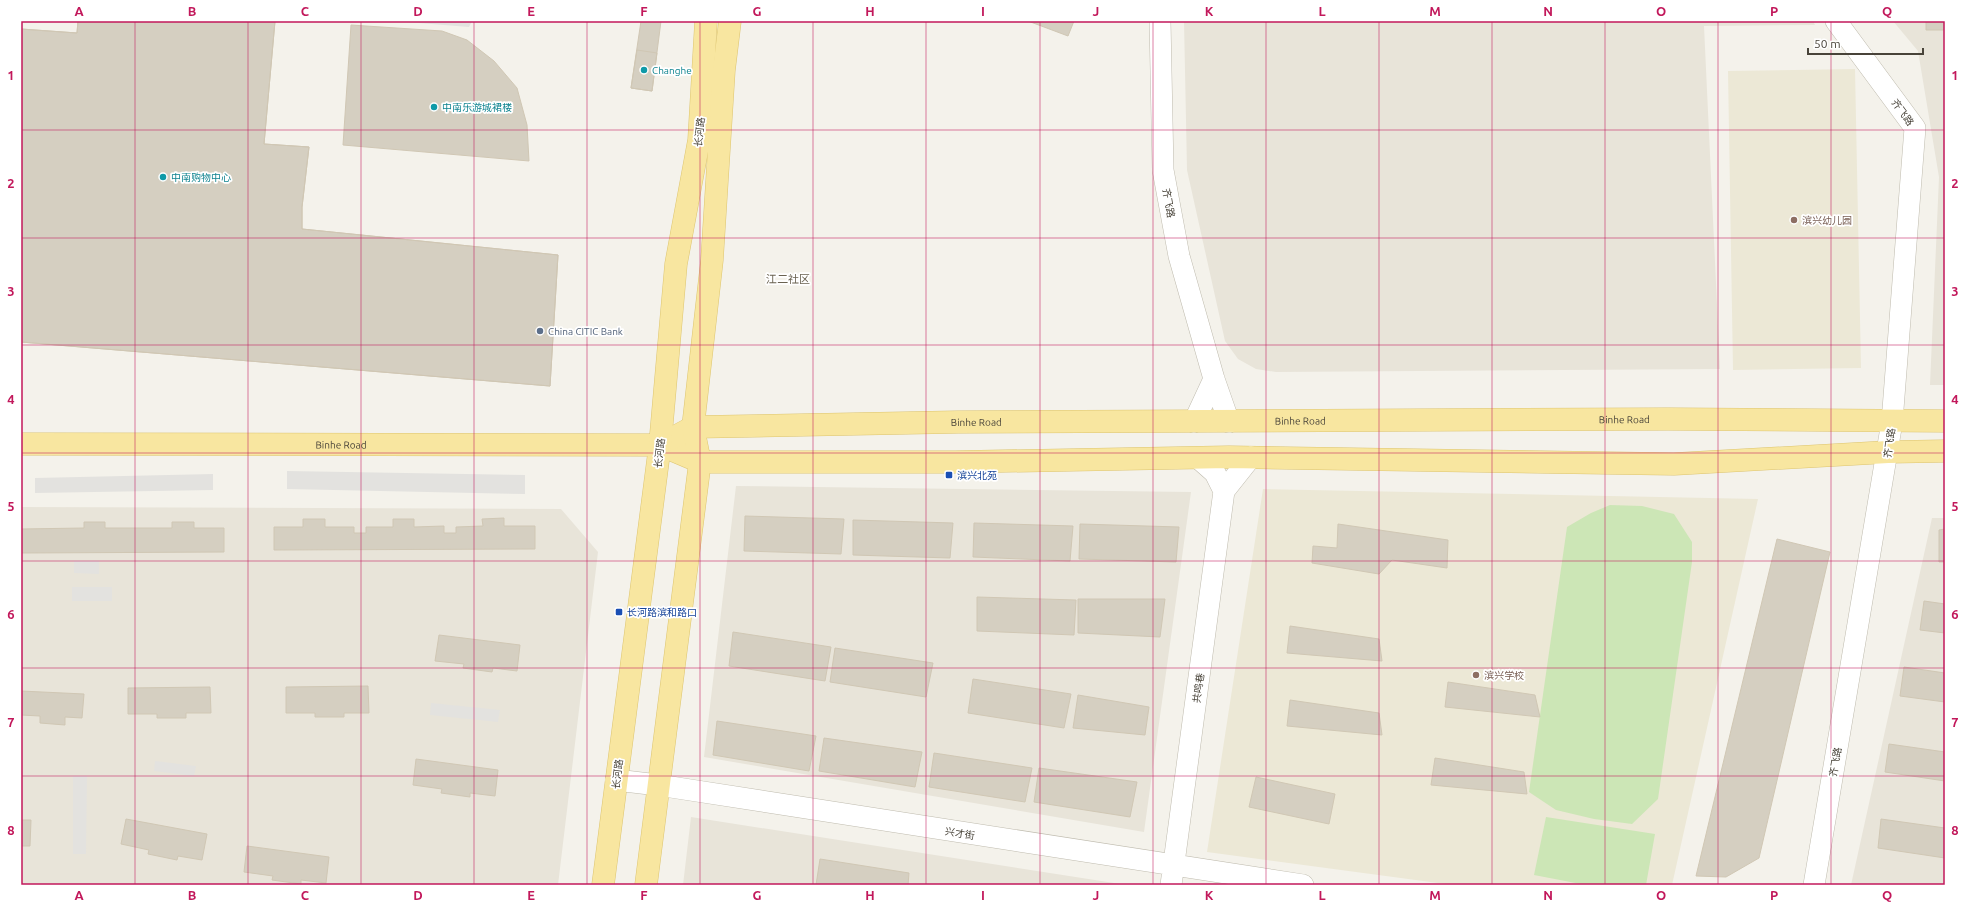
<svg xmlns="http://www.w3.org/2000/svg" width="1966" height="906" font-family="Ubuntu,'Noto Sans SC',sans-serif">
<rect width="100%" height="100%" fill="#f4f2eb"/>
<path fill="#e8e4d9" d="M1184,21h629l2,4 -111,1 16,343 -444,3 -20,-3 -18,-10 -13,-18 -38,-171z
M1893,21h52v364h-15l9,-208 -21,-126z
M736,486l455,6 -47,340 -440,-75z
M21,507l540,2 37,43 -40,333h-537z
M1932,518h13v367h-94z
M691,817l436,68h-444z"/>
<path fill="#ece8d6" d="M1855,69l6,299 -128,2 -5,-299z
M1263,489l495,10 -86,386h-219l-246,-33z"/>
<path fill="#cce6b6" d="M1610,505l32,1 32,8 18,28v20l-34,237 -26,25 -38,-5 -38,-9 -27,-18 38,-265 24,-14z
M1546,817l109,17 -9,51h-60l-52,-10z"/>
<path fill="#e3e2df" d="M394,21h78l-3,6z
M287,471l238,4v19l-238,-5z
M213,474v16l-178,3v-15z
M74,561h25v13l-25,-1z
M72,587h40v14h-40z
M431,703l69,7 -2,12 -68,-7z
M155,761l41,5 -2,10 -40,-5z
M73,776h14l-1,78h-13z"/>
<path fill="#d5cfc1" stroke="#d0c7b4" d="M78,21h197l-11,123 45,3 -7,60v22l256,26 -8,131 -529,-44v-313l56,4z
M78,21h197l-11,123 45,3 -7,60v22l256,26 -8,131 -529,-44v-313l56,4z
M641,21h20l-9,70 -21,-3z
M1028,21h46l-6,15z
M1926,21h19v9h-19z
M351,25l91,6 25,9 27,21 23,27 10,37 2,36 -186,-16z
M637,50l20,3 -5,38 -21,-3z
M745,516l99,3 -3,35 -97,-3z
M504,518v8h31v23l-261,1v-23h29v-8h22v8h29v6h12v-6h27v-8h21v8l30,-1v7h12v-6l27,-1 -1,-7z
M853,520l100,3 -3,35 -97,-3z
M84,522h21v6h67v-6h22v6h30v24l-203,1v-24l63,-1z
M974,523l99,3 -3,35 -97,-4z
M1080,524l99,3 -3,35 -97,-3z
M1338,524l110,16 -1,28 -55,-8 -13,14 -67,-11 1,-17 24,2z
M1945,529v33h-6v-32z
M1777,539l53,13 -71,306 -33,19 -30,-1z
M977,597l99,3 -2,35 -97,-4z
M1078,599h87l-5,38 -82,-4z
M1924,601l21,3v29l-25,-3z
M1290,626l89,13 3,22 -95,-8z
M733,632l98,15 -6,34 -96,-15z
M439,635l81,10 -3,26 -24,-3 -1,4 -29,-4 1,-4 -29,-3z
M835,648l98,15 -7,34 -96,-15z
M1904,667l41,6v29l-45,-6z
M973,679l98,15 -7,34 -96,-15z
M1448,682l87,13 5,22 -95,-10z
M368,686l1,27h-25v4h-29v-4h-29v-26z
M210,687l1,26h-25v5h-29v-4h-29v-26z
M21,691l63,3 -2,24 -17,-1v8l-25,-2v-7l-19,-1z
M1078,695l71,12 -4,28 -72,-7z
M1290,700l89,13 3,22 -95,-9z
M717,721l99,15 -7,35 -96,-16z
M824,738l98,14 -7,35 -96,-16z
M1889,744l56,8v29l-60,-9z
M934,753l98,15 -7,34 -96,-15z
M1435,758l89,14 3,22 -96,-9z
M416,759l82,11 -3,26 -25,-3v4l-29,-4 1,-4 -29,-4z
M1039,768l98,14 -7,35 -96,-15z
M1256,777l79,17 -6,30 -80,-17z
M126,819l81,15 -5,26 -24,-4 -1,4 -29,-6 1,-4 -28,-6z
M1881,819l64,9v30l-67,-10z
M21,820h10l-1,26h-9z
M247,846l82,11 -3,26 -25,-3v4l-29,-4 1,-4 -29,-4z
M820,859l89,14 -1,12h-92z"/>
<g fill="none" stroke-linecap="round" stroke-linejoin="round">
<g stroke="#bfbbae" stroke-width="22">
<path id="minor" d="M1160,21l3,149 16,86 35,123 15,43
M1194,422l20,-43
M1198,458l17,15 9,18
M616,780l42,5 645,100
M1171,885l53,-394 27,-34
M1814,885l78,-463 23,-294 -79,-107"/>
</g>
<g stroke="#ddc570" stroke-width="23">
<g id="major">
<path id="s1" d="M21,444l639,1 40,17h255l274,-5 445,7 214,-12 57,-1"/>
<path id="s2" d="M660,445l33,-18 265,-5 710,-3 277,2"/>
<path d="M603,885l57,-440 16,-181 23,-124 7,-119"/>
<path d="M646,885l54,-423 -7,-35 19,-167 12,-190 6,-49"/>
</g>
</g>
<use href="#minor" stroke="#fff" stroke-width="21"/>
<use href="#major" stroke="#f8e6a0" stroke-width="22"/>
</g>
<path fill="none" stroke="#c2185b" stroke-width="1" stroke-opacity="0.55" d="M135,21v864M248,21v864M361,21v864M474,21v864M587,21v864M700,21v864M813,21v864M926,21v864M1040,21v864M1153,21v864M1266,21v864M1379,21v864M1492,21v864M1605,21v864M1718,21v864M1831,21v864M21,130h1924M21,238h1924M21,345h1924M21,453h1924M21,561h1924M21,668h1924M21,776h1924"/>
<g fill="#0f9aa8" stroke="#fff" stroke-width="1.5">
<circle cx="644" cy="70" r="4"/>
<circle cx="434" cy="107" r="4"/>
<circle cx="163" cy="177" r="4"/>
</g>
<g fill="#8d6e63" stroke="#fff" stroke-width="1.5">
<circle cx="1794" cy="220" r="4"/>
<circle cx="1476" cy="675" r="4"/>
</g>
<circle fill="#5c6f8a" stroke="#fff" stroke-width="1.5" cx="540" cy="331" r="4"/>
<g fill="#1a4fb4" stroke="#fff" stroke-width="1.5">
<rect x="945" y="471" width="8" height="8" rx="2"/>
<rect x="615" y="608" width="8" height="8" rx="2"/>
</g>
<g text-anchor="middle" stroke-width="3.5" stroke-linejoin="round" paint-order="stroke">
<g font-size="10" fill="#0d838f" stroke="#fff" text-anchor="start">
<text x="652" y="74">Changhe</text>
<text x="442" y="111">中南乐游城裙楼</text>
<text x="171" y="181">中南购物中心</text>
</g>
<g font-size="10" fill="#484339" stroke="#fff">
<text transform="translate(1903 112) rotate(54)" y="4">齐飞路</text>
<text transform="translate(699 132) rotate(-84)" y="4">长河路</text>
<text transform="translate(1169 203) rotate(80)" y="4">齐飞路</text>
<text dy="4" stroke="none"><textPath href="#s2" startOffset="969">Binhe Road</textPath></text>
<text dy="4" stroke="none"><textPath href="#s2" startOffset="645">Binhe Road</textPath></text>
<text dy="4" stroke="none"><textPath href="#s2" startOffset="321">Binhe Road</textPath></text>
<text transform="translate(1889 443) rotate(-82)" y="4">齐飞路</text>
<text dy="4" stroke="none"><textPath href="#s1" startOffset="320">Binhe Road</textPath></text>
<text transform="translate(659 453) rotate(-83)" y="4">长河路</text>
<text transform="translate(1198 688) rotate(-82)" y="4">共鸣巷</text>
<text transform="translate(1835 762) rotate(-80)" y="4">齐飞路</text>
<text transform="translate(617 774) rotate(-83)" y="4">长河路</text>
<text transform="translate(960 833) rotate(9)" y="4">兴才街</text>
</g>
<g font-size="10" fill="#785e54" stroke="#fff" text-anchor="start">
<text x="1802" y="224">滨兴幼儿园</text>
<text x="1484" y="679">滨兴学校</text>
</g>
<g font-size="10" fill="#4e5e75" stroke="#fff" text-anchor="start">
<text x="548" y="335">China CITIC Bank</text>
</g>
<g font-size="10" fill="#164399" stroke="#fff" text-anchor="start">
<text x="957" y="479">滨兴北苑</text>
<text x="627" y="616">长河路滨和路口</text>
</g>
<g font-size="11" fill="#6a6251" stroke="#fff">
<text x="788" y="283">江二社区</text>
</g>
</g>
<rect width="1966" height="906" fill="none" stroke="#ffffff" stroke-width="44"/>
<path d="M1808 48v6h115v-6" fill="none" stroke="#484339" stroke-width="2"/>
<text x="1814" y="48" font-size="12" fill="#484339" stroke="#ffffff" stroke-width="3" paint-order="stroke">50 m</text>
<rect x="22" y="22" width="1922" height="862" fill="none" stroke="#c2185b" stroke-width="1.5"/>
<g font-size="13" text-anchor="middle" font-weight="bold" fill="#c2185b">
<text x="79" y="16">A</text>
<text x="192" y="16">B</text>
<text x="305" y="16">C</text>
<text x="418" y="16">D</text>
<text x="531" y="16">E</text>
<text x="644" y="16">F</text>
<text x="757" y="16">G</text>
<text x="870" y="16">H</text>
<text x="983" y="16">I</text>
<text x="1096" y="16">J</text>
<text x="1209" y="16">K</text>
<text x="1322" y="16">L</text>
<text x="1435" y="16">M</text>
<text x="1548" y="16">N</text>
<text x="1661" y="16">O</text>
<text x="1774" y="16">P</text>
<text x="1887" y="16">Q</text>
<text x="11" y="80">1</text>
<text x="1955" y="80">1</text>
<text x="11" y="188">2</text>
<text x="1955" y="188">2</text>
<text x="11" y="296">3</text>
<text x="1955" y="296">3</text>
<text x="11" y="404">4</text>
<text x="1955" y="404">4</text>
<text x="11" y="511">5</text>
<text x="1955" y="511">5</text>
<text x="11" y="619">6</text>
<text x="1955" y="619">6</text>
<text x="11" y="727">7</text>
<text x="1955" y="727">7</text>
<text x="11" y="835">8</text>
<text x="1955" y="835">8</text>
<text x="79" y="900">A</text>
<text x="192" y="900">B</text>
<text x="305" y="900">C</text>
<text x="418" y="900">D</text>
<text x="531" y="900">E</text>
<text x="644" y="900">F</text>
<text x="757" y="900">G</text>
<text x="870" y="900">H</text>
<text x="983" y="900">I</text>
<text x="1096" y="900">J</text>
<text x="1209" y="900">K</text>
<text x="1322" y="900">L</text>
<text x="1435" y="900">M</text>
<text x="1548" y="900">N</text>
<text x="1661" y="900">O</text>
<text x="1774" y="900">P</text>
<text x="1887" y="900">Q</text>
</g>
</svg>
